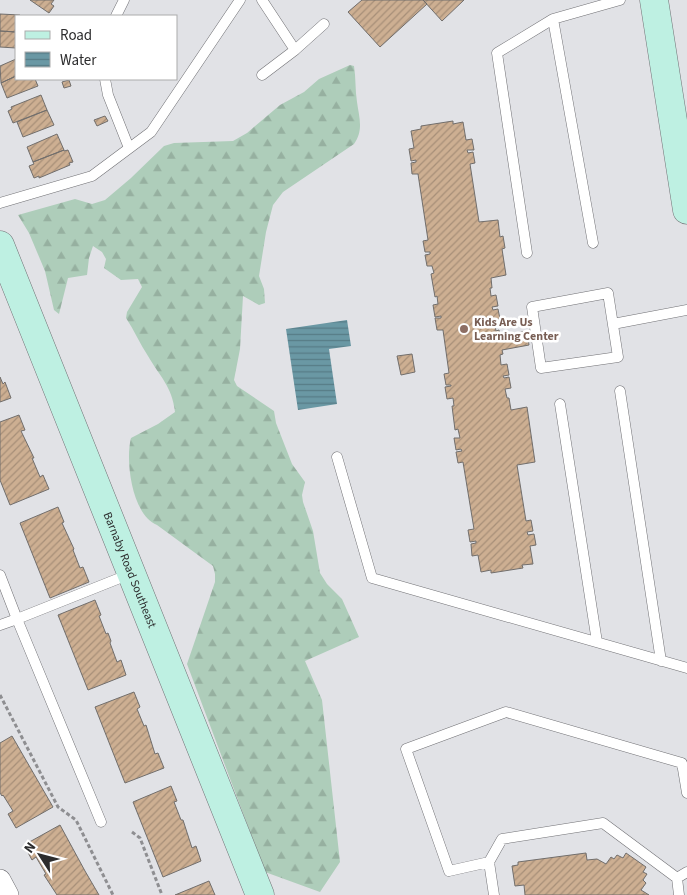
<svg xmlns="http://www.w3.org/2000/svg" width="687" height="895" font-family="'Source Sans 3',sans-serif">
<defs>
<pattern id="forest-firs" width="22" height="20" patternUnits="userSpaceOnUse" patternTransform="scale(1.25)"><rect width="22" height="20" fill="#aecdba"/><path d="M5 1l3.5 6h-7zM16 11l3.5 6h-7z" fill="#96b0a0"/></pattern>
<pattern id="water-rules" width="6" height="5" patternUnits="userSpaceOnUse" patternTransform="scale(1.25)"><rect width="6" height="5" fill="#6a98a4"/><path d="M0 2.5h6" fill="none" stroke="#577c86"/></pattern>
<pattern id="building-hatch" width="6" height="6" patternUnits="userSpaceOnUse" patternTransform="scale(1.25)"><rect width="6" height="6" fill="#cdaf92"/><path d="M-1 1l2-2M0 6l6-6M5 7l2-2" fill="none" stroke="#a78f78"/></pattern>
</defs>
<rect width="100%" height="100%" fill="#e1e2e6"/>
<path fill="url(#forest-firs)" d="M350,65l4,1c2,12 1,24 3,36 2,15 7,28 -3,42l-71,48 -10,13 -7,27 -7,44 5,13 1,14 -6,2 -16,-9 -3,53 -6,31 3,6 37,25 2,12 16,41 13,18 -3,13 1,7 10,29 7,42 7,11 15,15 17,38 -54,24 17,39 18,162 -20,30 -55,-20 -78,-208 28,-82v-8l-2,-8 -56,-41c-25,-10 -32,-64 -26,-87l27,-14 17,-12c-3,-26 -15,-35 -27,-56 -8,-12 -14,-26 -22,-38l1,-6 15,-25 -4,-8 -17,1 -17,-12 2,-9 -4,-7 -9,-6 -4,12 -2,17 -19,3 -9,36 -5,-4 -9,-39 -16,-38 -11,-18 57,-16 17,5 13,-4 26,-22 33,-32 10,-3 59,-2 14,-8 33,-28 24,-13 15,-13z"/>
<path fill="url(#water-rules)" d="M347,320l4,26 -22,3 8,55 -39,6 -12,-81z"/>
<path fill="url(#building-hatch)" stroke="#716e6c" d="M30,0h24l-3,4 3,2 -5,7z
M362,0h61l4,4 -47,43 -32,-35z
M423,0h41l-22,21z
M0,14l20,1v1h-4v16l-16,-1z
M0,31l16,1v16l-16,-1z
M16,59v17l-15,7 -1,-17z
M16,76v3h19l3,7 -31,12 -6,-15z
M69,80l2,6 -7,2 -2,-6z
M41,95l6,15 -34,13 -5,-12 4,-2 -1,-2z
M47,110l7,15 -31,12 -6,-15z
M105,116l3,5 -11,5 -3,-6z
M453,121v3l10,-2 3,18 6,-1 2,11h-7l1,3 5,-1 2,11 -5,1 9,58 19,-2 2,17 3,-1 2,12 -3,1 4,26 -15,3 1,10h-2l1,8 5,-1 2,11 -6,1 1,3 5,-1 2,10 -6,1 2,11 3,-1 1,6 27,-5 2,14 -27,5 1,4 -3,1 1,10 6,-1 2,11 -6,1 1,2 5,-1 2,11 -6,1 2,9h2l2,12 16,-3 8,55 -18,3 9,56 5,-1 2,11 -6,1 1,3 6,-1 2,11 -6,1 3,18 -11,1 1,3 -32,5v-3l-10,2 -3,-17 -6,1 -1,-12 5,-1v-2l-6,1 -2,-12 6,-1 -11,-67 -5,1 -2,-11 6,-1 -1,-2 -5,1 -2,-12h6l-2,-9 -3,1 -3,-24h2l-1,-8 -6,1 -2,-12 6,-1v-1h-5l-2,-11 5,-1 -6,-43h-6l-2,-12h6v-2l-6,1 -2,-12 5,-1 -1,-8 -2,1 -4,-23 3,-1 -2,-7h-5l-2,-11 5,-1v-2h-5l-2,-11 5,-1 -10,-66h-6l-1,-11 5,-1v-2l-5,1 -2,-12 5,-1 -3,-17 10,-2v-3z
M57,134l7,16 -31,12 -6,-15z
M64,150v1l4,-1 5,12 -4,1 1,2 -31,13v-2l-5,2 -5,-12 5,-2 -1,-2z
M412,354l3,18 -14,3 -4,-19z
M0,377l3,7 2,-2 6,16 -11,4z
M19,415l6,15 -4,1 13,27h-2l8,19 3,-2 6,14 -39,16 -10,-25v-58z
M58,507l6,15 -2,1 12,26 -1,1 7,18 3,-1 6,15 -39,16 -30,-75z
M95,600l6,15 -2,1 7,18 2,-1 3,8 -1,2 7,19 4,-2 5,15 -38,15 -30,-75z
M134,692l6,15 -3,2 7,17 2,-1 9,29 3,-1 6,15 -39,15 -30,-76z
M12,736l41,71 -37,21 -8,-14 5,-3 -10,-16 -1,1 -2,-3v-50z
M171,786l6,15 -3,1 7,18h2l9,28 4,-2 5,15 -38,16 -30,-75z
M60,825l25,46 14,24h-42l-13,-20 2,-1 -10,-17 -4,3 -8,-15z
M586,853l1,7 10,-1 9,5 5,-7 3,2 3,-4 6,3 3,-5 20,14 -3,5 4,2 -4,6 3,3 -5,7 8,5h-124l-1,-10 -9,1 -3,-20 6,-1v-3z
M209,881l6,14h-40z"/>
<g fill="none" stroke-linecap="round" stroke-linejoin="round">
<g stroke="#717175" stroke-width="11">
<path id="lane" d="M262,0l33,50 29,-26
M116,16l8,-16
M262,75l33,-25
M105,79l3,16 21,53
M0,203l92,-27 59,-44 89,-132
M593,243l-40,-224 67,-19
M527,253l-30,-200 56,-34
M608,293l10,64 -77,11 -9,-61z
M613,324l74,-14
M620,391l41,270
M560,404l37,238
M337,457l35,121 315,90
M0,575l17,44 113,-45
M0,625l17,-6 84,203
M489,862l5,33
M677,878l-74,-55 -101,16 -13,23 -40,9 -43,-122 100,-37 176,51 5,30
M679,895l-2,-17 10,-6"/>
</g>
<g stroke="#717175" stroke-width="22">
<path id="street" d="M0,880l8,15"/>
</g>
<g stroke="#717175" stroke-width="29">
<g id="secondary">
<path d="M654,0l33,210"/>
<path id="s1" d="M0,245l260,650"/>
</g>
</g>
<path stroke="#8e8e91" stroke-width="3" stroke-dasharray="4 2.5" stroke-linecap="butt" d="M0,695l58,112 18,13 37,75
M132,832l8,6 22,57"/>
<use href="#lane" stroke="#fff" stroke-width="10"/>
<use href="#street" stroke="#fff" stroke-width="21"/>
<use href="#secondary" stroke="#bef0e2" stroke-width="28"/>
</g>
<circle fill="#8d6e63" stroke="#fff" stroke-width="2" cx="464" cy="329" r="5"/>
<g text-anchor="middle" stroke-width="5" stroke-linejoin="round" paint-order="stroke">
<g font-size="12" font-weight="bold" fill="#785e54" stroke="#fff" text-anchor="start">
<text x="474" y="326">Kids Are Us<tspan x="474" dy="14">Learning Center</tspan></text>
</g>
<g font-size="12" fill="#2c2c2d" stroke="#fff">
<text dy="4" stroke="none"><textPath href="#s1" startOffset="350">Barnaby Road Southeast</textPath></text>
</g>
</g>
<rect x="15" y="15" width="162" height="65" fill="#ffffff" stroke="#ababab"/>
<rect x="25" y="31" width="25" height="8" fill="#bef0e2" stroke="#ababab"/>
<text x="60" y="40" font-size="15" fill="#2c2c2d">Road</text>
<rect x="25" y="52" width="25" height="15" fill="url(#water-rules)" stroke="#ababab"/>
<text x="60" y="65" font-size="15" fill="#2c2c2d">Water</text>
<g transform="translate(40 855) rotate(306)" stroke="#ffffff" stroke-width="4" paint-order="stroke">
<path d="M0-4L9 19L0 12L-9 19Z" fill="#2c2c2d"/>
<text y="-8" font-size="14" font-weight="bold" text-anchor="middle" fill="#2c2c2d">N</text>
</g>
</svg>
